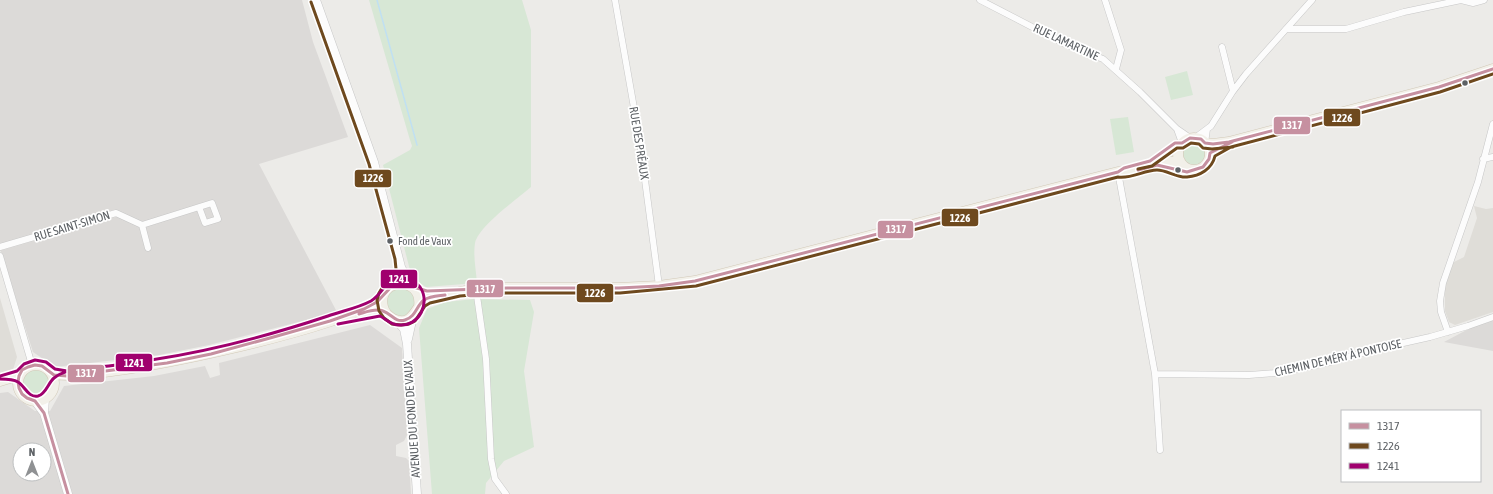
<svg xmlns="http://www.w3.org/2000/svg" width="1493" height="494" font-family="'Asap Condensed',sans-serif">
<rect width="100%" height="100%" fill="#ecebe8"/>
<path fill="#dcdad8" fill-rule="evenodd" d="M0,0h302l11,42 35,95 -89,27 78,148 -128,33 -50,10 -104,12 -22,-15 -33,-103z
M1493,316v35l-49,-9z
M370,325l32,23 5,87 -3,6 -8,4v11l10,2 3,3 2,33h-411v-101l8,-1 27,19h15l14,-25 90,-10 51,-10 5,12 10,-3 -1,-12zM20,450h24v24h-24z"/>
<path fill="#dfddd8" d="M1474,206l12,3 7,-1v104l-38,13 -6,-3 -4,-11v-27l7,-21 12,-6 13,-39z
M0,298l17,59 -5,16 -12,1z"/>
<path fill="#d7e7d5" d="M369,0h153l9,30v157c-14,12 -52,39 -56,56 -2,13 1,27 2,40l-51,4 -14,-9 -29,-113 27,-15 2,-4 -2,-6z
M1187,71l6,24 -22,5 -6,-23z
M1128,117l6,35 -18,3 -6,-36z
M1182 153a12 12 0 1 1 24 0a12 12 0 1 1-24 0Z
M387 302a14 14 0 1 1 28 0a14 14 0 1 1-28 0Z
M474,299l56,1 4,12 -10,59 10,76 -30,14 -18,22 -1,11h-53l-13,-166 8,-19 19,-7z
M23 383a13 13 0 1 1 26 0a13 13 0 1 1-26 0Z"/>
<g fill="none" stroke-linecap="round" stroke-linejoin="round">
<path stroke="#c0e0f2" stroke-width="1.5" d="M377,0l40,145"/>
<g stroke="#c7c7c7" stroke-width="7">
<path id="minor" d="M615,0l25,142 19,144
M980,0l85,44 38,15 37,33 37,37
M1105,0l16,50 -5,19
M1461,0l12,3 11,-3
M1286,29h60l58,-17 57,-12
M1222,47l11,44
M1207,129l4,-3 22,-35 13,-17 66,-74
M1195,138l12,-9 -2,14
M1182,143l-5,-14 13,9
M1483,159l10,-2
M1118,172l37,202 5,76
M142,225l6,23
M0,247l116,-34 26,12 70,-22 6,16 -13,4 -6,-16
M0,256l32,109
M476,289l10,70 5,100 4,20 11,15
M1448,332l-7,-20 -1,-11 3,-18 35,-101 15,-58
M1155,374l94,1 27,-2 55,-11 50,-14 49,-11 38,-11 25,-9"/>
</g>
<g stroke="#c7c7c7" stroke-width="9">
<path id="tertiary" d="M316,0l58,162 27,105 9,18
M396,320l8,9 3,15 10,150
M408,339l5,-23
M35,401l9,12 24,81
M44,413l1,-15"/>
</g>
<g stroke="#d2c9b8" stroke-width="11">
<path id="primary" d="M1178 154a16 16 0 1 1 32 0a16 16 0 1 1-32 0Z
M1205,143l8,1 16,-2 210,-55 54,-18
M419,307c5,-33 -44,-29 -36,0 1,5 5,9 10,12 20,9 22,-12 33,-20l50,-10 31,-1h112l40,-2 36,-5 423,-109 7,1 45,-11 10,-1
M18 383a18 18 0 1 1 36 0a18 18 0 1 1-36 0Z
M51,373c33,14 318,-50 332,-77
M0,381l20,-6"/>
</g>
<use href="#minor" stroke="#fcfcfc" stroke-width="6"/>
<use href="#tertiary" stroke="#fcfcfc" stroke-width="8"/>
<use href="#primary" stroke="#f2f0e9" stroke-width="10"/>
<g stroke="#fff" stroke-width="6">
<path id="bus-1" d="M1138,170l19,-5 30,7 16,-5 6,-8 1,-6 22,-11
M359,314c7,-2 17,-6 24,-3 9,3 12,12 22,9 11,-3 11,-14 19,-20 6,-4 14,-4 21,-5
M68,494l-24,-81 -9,-12 -8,-3 -5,-4 -3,-6 -1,-6 1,-6 3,-6 6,-3 7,-2 7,1 12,9 13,1 100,-13 44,-9 59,-16 60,-17 34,-12 13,-7 15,-16 8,-3 27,8 80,-3h112l40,-2 36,-5 423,-109 6,-4 26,-7 25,-18h7l8,-5 11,1 4,4 8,1 16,-2 210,-55 54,-18"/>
</g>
<g stroke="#fff" stroke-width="6">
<path id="bus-2" d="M311,2l58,162 26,95 1,10 -1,7 -13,12 -3,5 -2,7 2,11 5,7 8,6 9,1 8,-1 6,-3 10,-15 5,-3 30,-7 35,-3h125l76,-7 422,-109c14,2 26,-7 39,-7 10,0 20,8 30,7 13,-1 25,-8 28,-21l16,-9 209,-55 53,-18
M1138,169l14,-3 25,-18h6l8,-5 8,1 4,4 9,1 21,-2"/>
</g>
<g stroke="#fff" stroke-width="6">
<path id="bus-3" d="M0,376l17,-5 7,-7 11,-4 11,2 9,7 12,2c28,-4 56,-6 84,-11 60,-9 120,-25 177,-44 14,-5 30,-8 43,-15 15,-9 14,-27 36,-21 5,1 10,3 13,7 11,16 -1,40 -21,38 -8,0 -13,-6 -19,-9l-42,8
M0,379c6,0 13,0 18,3 7,4 10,16 20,14 8,-2 10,-13 16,-18 7,-6 15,-7 23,-8"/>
</g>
<use href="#bus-1" stroke="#c690a0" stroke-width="3"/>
<use href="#bus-2" stroke="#6e491e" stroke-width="3"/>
<use href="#bus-3" stroke="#a0006e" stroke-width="3"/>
</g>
<g fill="#5d6165" stroke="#fff" stroke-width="1.5">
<circle cx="1465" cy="83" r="3.5"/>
<circle cx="1178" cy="170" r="3.5"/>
<circle cx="390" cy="241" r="3.5"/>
</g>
<g text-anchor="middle" stroke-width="3.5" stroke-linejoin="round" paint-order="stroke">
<g font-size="11" fill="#5d6165" stroke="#fff" text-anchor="start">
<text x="398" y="245">Fond de Vaux</text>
</g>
<g font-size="12" fill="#5d6165" stroke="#fff">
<text transform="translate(1066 42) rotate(25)" y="4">RUE LAMARTINE</text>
<text transform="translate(639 143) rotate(81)" y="4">RUE DES PRÉAUX</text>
<text transform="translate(72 226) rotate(-17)" y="4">RUE SAINT-SIMON</text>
<text transform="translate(1338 358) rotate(-13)" y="4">CHEMIN DE MÉRY À PONTOISE</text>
<text transform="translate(412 419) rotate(-94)" y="4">AVENUE DU FOND DE VAUX</text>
</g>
</g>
<g stroke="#fff" stroke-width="1.5">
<rect x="1323" y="108" width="38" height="19" rx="4" fill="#6e491e"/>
<rect x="1273" y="116" width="38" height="19" rx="4" fill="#c690a0"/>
<rect x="354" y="169" width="38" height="19" rx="4" fill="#6e491e"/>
<rect x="941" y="208" width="38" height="19" rx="4" fill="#6e491e"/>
<rect x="877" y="220" width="37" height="19" rx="4" fill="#c690a0"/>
<rect x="380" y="269" width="38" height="20" rx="4" fill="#a0006e"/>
<rect x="466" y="279" width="38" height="19" rx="4" fill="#c690a0"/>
<rect x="576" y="283" width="38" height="20" rx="4" fill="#6e491e"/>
<rect x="115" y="353" width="38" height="19" rx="4" fill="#a0006e"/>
<rect x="67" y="364" width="38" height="19" rx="4" fill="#c690a0"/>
</g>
<g font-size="11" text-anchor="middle" font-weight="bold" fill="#fff">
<text x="1342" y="122">1226</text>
<text x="1292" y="129">1317</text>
<text x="373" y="182">1226</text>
<text x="960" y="222">1226</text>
<text x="896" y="233">1317</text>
<text x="399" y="283">1241</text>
<text x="485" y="293">1317</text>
<text x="595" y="297">1226</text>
<text x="134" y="367">1241</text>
<text x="86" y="377">1317</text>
</g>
<rect x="1341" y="410" width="140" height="72" fill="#ffffff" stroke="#bec0c1"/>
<rect x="1349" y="423" width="20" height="6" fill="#c690a0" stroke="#bec0c1"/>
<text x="1377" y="430" font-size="12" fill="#5d6165">1317</text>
<rect x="1349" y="443" width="20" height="6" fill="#6e491e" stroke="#bec0c1"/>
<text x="1377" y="450" font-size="12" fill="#5d6165">1226</text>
<rect x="1349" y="463" width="20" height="6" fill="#a0006e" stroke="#bec0c1"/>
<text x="1377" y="470" font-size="12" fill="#5d6165">1241</text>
<g transform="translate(32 462)"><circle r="19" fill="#ffffff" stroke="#bec0c1"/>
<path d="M0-3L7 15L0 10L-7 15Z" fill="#8f9193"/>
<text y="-6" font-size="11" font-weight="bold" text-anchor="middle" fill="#5d6165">N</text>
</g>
</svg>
